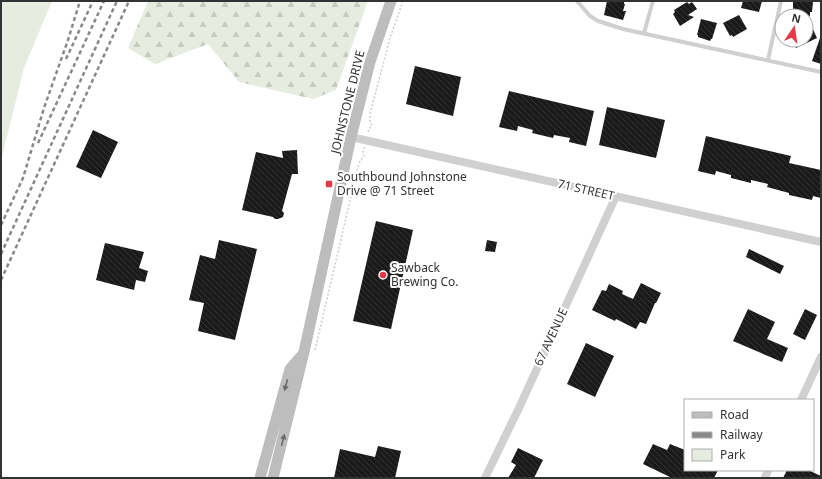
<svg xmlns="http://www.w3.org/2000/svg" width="822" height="479" font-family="'Noto Sans',sans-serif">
<defs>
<pattern id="forest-firs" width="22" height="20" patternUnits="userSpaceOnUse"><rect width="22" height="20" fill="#e6ecdf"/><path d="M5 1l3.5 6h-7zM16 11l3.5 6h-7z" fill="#c6cbc0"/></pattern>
<pattern id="building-back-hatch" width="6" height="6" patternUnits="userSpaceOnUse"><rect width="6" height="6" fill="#1a1a1a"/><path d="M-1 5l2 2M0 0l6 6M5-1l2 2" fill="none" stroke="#333"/></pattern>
</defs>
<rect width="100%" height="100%" fill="#fff"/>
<path fill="#e6ecdf" d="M1,1h51l-28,67 -23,93z"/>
<path fill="url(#forest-firs)" d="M148,1h220l-32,89 -23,9 -74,-17 -31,-38 -53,20 -27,-16z"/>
<path fill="url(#building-back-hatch)" d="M607,1h17v3h1l-2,7h3l-3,9 -19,-5z
M743,1h19l-3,11 -18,-4z
M793,1h18v1h2l-1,10h-2v4h-3l10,22 -21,10 -4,-8h14v-24h-13z
M687,2l2,2 3,-2 5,7 -9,6 6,2 -14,9 -7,-12 2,-2 -1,-2z
M739,15l8,14 -14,8 -1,-2 -2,1 -7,-13z
M701,19l16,4 -5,16h-1l-1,2 -12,-4v-2h-1z
M820,38h1v26l-9,-3z
M415,66l46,11 -8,39 -47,-12z
M509,91l85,20 -8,35 -17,-4 1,-4 -16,-3 -1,3 -21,-5 1,-3 -15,-4 -1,5 -18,-4z
M607,107l58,13 -9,38 -57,-13z
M93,130l25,12 -17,36 -25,-11z
M706,136l85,20 -2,7 32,7v28l-8,-2 -1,4 -23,-5v-2l-22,-6 1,-3 -17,-4v3l-20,-5v-3l-15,-4 -1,4 -17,-4z
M297,150l1,24h-6l-10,37 2,2 -1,4 -5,2h-3l-2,-2 -31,-7 14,-58 27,6 -1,-7z
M376,221l37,9 -22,99 -38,-8z
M219,240l38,9 -22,91 -37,-9 6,-28 -15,-3 11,-45 15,4z
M487,240l10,2 -2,10 -10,-1z
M105,243l39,9 -5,16 9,3 -3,11 -9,-2 -2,10 -38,-10z
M749,249l35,17 -4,8 -34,-17z
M641,283l20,10 -5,10h-1l-9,21 -6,-2 -4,7 -20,-10 -1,2 -23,-11 10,-20 4,1 3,-7 14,7 -1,3 11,5z
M748,309l27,13 -8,17 21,9 -6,14 -49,-21z
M805,309l12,6 -12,25 -12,-6z
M586,343l28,13 -19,41 -28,-13z
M653,444l14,6 3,-6 15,6v20h33l-4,8h-42l-29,-14z
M378,446l23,5 -6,27h-61l6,-29 35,8z
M518,448l25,12 -9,18h-26l8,-13 -5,-3z
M787,470h21l13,6v2h-38z"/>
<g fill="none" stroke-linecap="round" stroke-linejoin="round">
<path stroke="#cdcdcd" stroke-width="1.5" stroke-dasharray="2 2" stroke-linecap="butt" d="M368,132l1,-3 3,-3 -2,-5v-7l20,-76 13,-37
M315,350l42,-179 3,-10 4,-5 -1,-3 1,-6"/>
<path stroke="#d0d0d0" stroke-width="4" d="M577,1l13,15 8,5 25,8 198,43
M644,33l9,-32
M768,60l13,-59"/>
<path stroke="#d0d0d0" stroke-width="8" d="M351,137l470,105
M801,400l20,-43
M485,478l34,-70 97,-212
M765,478l3,-8"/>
<path stroke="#bdbdbd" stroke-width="11" d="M260,478l30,-109 13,-15
M273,478l31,-126 47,-215 19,-75 21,-61"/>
<path stroke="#888" stroke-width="2.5" stroke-dasharray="4 3" stroke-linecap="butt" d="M66,59l27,-58
M38,143l66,-142
M1,225l22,-47 21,-70 24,-68 12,-39
M1,254l116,-253
M1,280l128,-279"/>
</g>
<defs><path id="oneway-solid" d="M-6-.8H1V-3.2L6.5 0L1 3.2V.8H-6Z"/></defs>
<g fill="#6a6a6a">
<use href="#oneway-solid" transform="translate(286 385) rotate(105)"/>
<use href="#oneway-solid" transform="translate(283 440) rotate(-76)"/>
</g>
<g fill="#e63946" stroke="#fff" stroke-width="1.5">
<rect x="325" y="180" width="8" height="8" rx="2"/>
<circle cx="383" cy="275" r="4"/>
</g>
<g text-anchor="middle" stroke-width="4" stroke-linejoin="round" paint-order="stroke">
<g font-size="12" fill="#333" stroke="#fff">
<text transform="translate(348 102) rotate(-76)" y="4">JOHNSTONE DRIVE</text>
<text transform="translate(586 190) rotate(13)" y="4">71 STREET</text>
<text transform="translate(551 337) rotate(-65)" y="4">67 AVENUE</text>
</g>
<g font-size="12" fill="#333" stroke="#fff" text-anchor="start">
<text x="337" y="181">Southbound Johnstone<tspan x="337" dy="14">Drive @ 71 Street</tspan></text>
<text x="391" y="272">Sawback<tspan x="391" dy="14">Brewing Co.</tspan></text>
</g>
</g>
<rect width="822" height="479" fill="none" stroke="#333333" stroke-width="4"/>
<rect x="684" y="399" width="130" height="72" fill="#ffffff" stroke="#adadad"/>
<rect x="692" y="412" width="20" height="6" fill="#bdbdbd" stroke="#adadad"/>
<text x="720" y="419" font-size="12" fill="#333333">Road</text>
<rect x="692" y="432" width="20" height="6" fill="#888888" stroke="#adadad"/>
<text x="720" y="439" font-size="12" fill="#333333">Railway</text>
<rect x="692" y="449" width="20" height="12" fill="#e6ecdf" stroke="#adadad"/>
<text x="720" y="459" font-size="12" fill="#333333">Park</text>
<g transform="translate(794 28) rotate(13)"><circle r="19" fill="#ffffff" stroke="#adadad"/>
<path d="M0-3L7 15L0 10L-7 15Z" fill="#e63946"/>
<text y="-6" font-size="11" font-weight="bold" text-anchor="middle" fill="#333333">N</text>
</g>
</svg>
